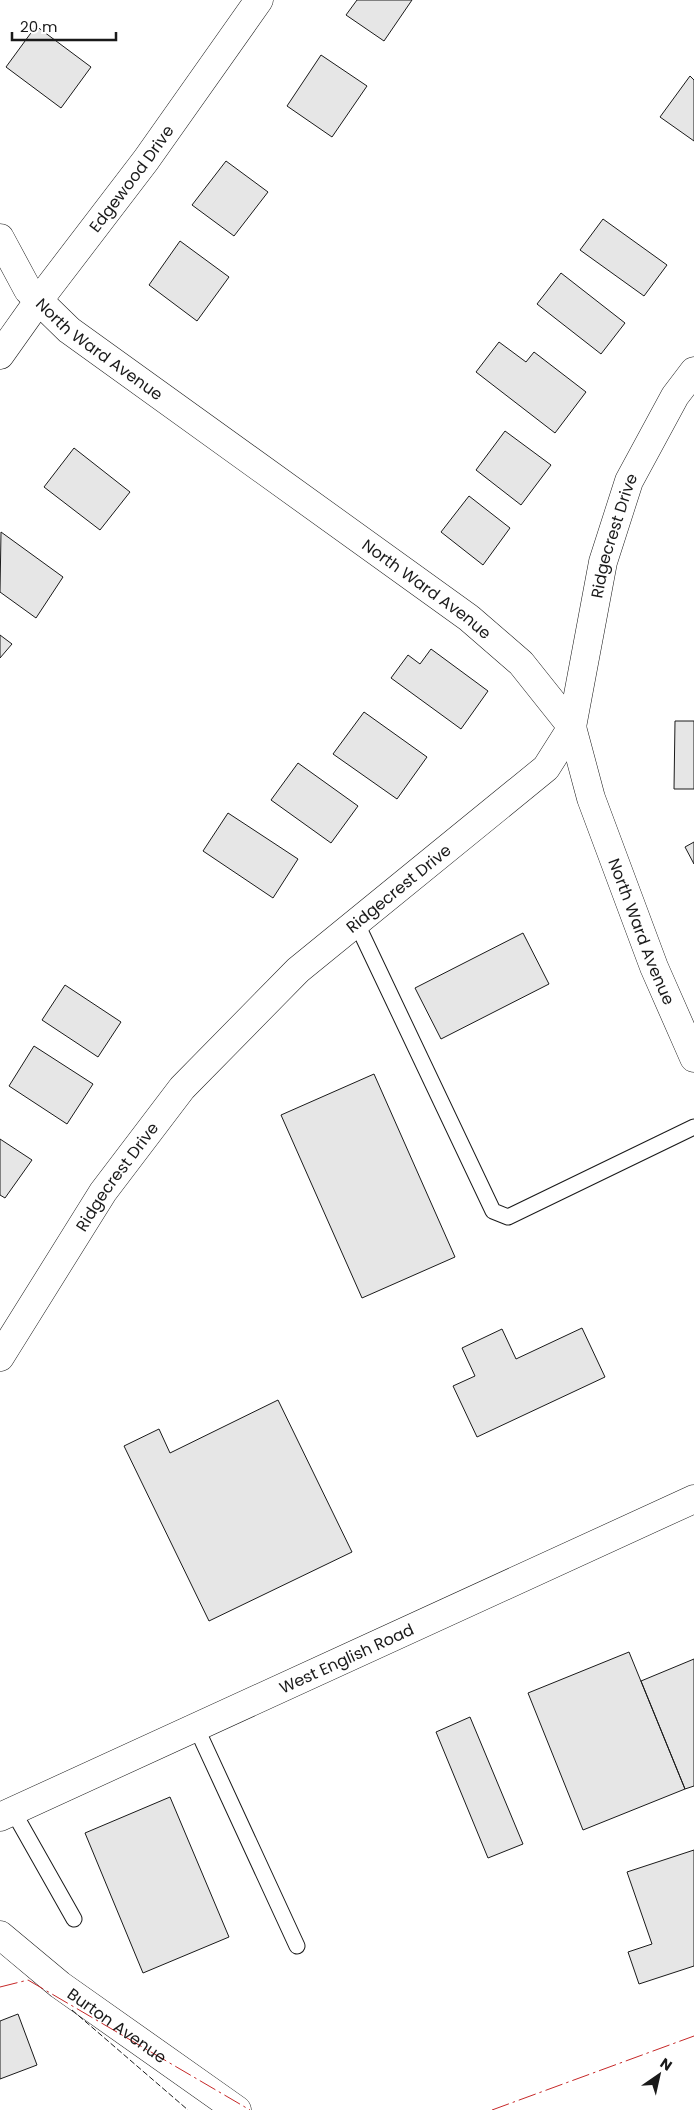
<svg xmlns="http://www.w3.org/2000/svg" width="694" height="2110" font-family="Poppins,sans-serif">
<rect width="100%" height="100%" fill="#fff"/>
<path fill="#e6e6e6" stroke="#1a1a1a" d="M357,0h55l-28,41 -38,-26z
M36,26l55,41 -30,41 -55,-41z
M321,55l46,31 -35,51 -45,-31z
M690,76l4,4v61l-34,-24z
M226,161l42,31 -34,44 -42,-31z
M603,219l64,46 -23,31 -64,-46z
M180,241l49,36 -32,44 -48,-36z
M561,273l64,50 -24,31 -64,-50z
M499,342l27,20 8,-10 52,40 -31,41 -79,-61z
M505,431l46,34 -30,40 -45,-35z
M74,448l56,44 -30,38 -56,-43z
M469,496l41,32 -27,37 -42,-33z
M1,532l62,45 -27,41 -36,-26z
M0,635l12,9 -12,14z
M431,649l57,42 -27,38 -70,-51 17,-23 12,9z
M364,712l63,45 -30,42 -64,-45z
M675,721h19v68h-20z
M298,763l60,43 -27,37 -60,-43z
M228,813l70,46 -25,39 -70,-47z
M694,842v22l-9,-17z
M523,933l26,51 -108,55 -26,-51z
M65,985l56,37 -23,35 -56,-37z
M34,1046l59,38 -26,40 -58,-38z
M374,1074l81,183 -93,41 -81,-183z
M0,1139l32,21 -27,38 -5,-3z
M582,1328l23,49 -128,60 -24,-51 22,-10 -13,-28 40,-19 14,30z
M278,1400l74,152 -143,69 -85,-175 35,-17 11,24z
M629,1652l56,137 -102,41 -55,-137z
M694,1659v127l-9,3 -44,-108z
M470,1717l53,127 -35,14 -52,-126z
M170,1797l59,140 -86,36 -58,-140z
M694,1850v116l-55,18 -11,-32 24,-8 -25,-72z
M18,2014l19,51 -37,14v-58z"/>
<g fill="none" stroke-linecap="round" stroke-linejoin="round">
<g stroke="#1a1a1a" stroke-width="17">
<path id="service" d="M356,922l137,289 15,6 186,-90
M196,1727l101,219
M13,1811l61,108"/>
</g>
<g stroke="#1a1a1a" stroke-width="29">
<g id="minor">
<path id="s1" d="M0,355l39,-55 107,-140 113,-160"/>
<path id="s2" d="M0,1357l103,-165 79,-104 116,-118 248,-202 26,-41 31,-165 26,-81 46,-85 19,-25"/>
<path id="s3" d="M0,1935l60,50 177,125"/>
</g>
</g>
<g stroke="#1a1a1a" stroke-width="29">
<g id="tertiary">
<path id="s4" d="M0,238l28,52 41,40 400,288 52,45 51,64 19,71 63,169 40,91"/>
</g>
</g>
<g stroke="#1a1a1a" stroke-width="29">
<g id="secondary">
<path id="s5" d="M0,1817l694,-318"/>
</g>
</g>
<use href="#service" stroke="#fff" stroke-width="15"/>
<use href="#minor" stroke="#fff" stroke-width="28"/>
<use href="#tertiary" stroke="#fff" stroke-width="28"/>
<use href="#secondary" stroke="#fff" stroke-width="28"/>
<path stroke="#1a1a1a" stroke-width="1" stroke-dasharray="6 2.5" stroke-linecap="butt" d="M72,2010l116,100"/>
<path stroke="#c62828" stroke-width="1" stroke-dasharray="18 4 2.5 4" stroke-linecap="butt" d="M0,1987l28,-7 222,130
M492,2110l202,-74"/>
</g>
<g text-anchor="middle" stroke-width="4" stroke-linejoin="round" paint-order="stroke">
<g font-size="16" fill="#1a1a1a" stroke="#fff">
<text dy="6" stroke="none"><textPath href="#s1" startOffset="220">Edgewood Drive</textPath></text>
<text dy="6" stroke="none"><textPath href="#s4" startOffset="152">North Ward Avenue</textPath></text>
<text dy="6" stroke="none"><textPath href="#s2" startOffset="1055">Ridgecrest Drive</textPath></text>
<text dy="6" stroke="none"><textPath href="#s4" startOffset="558">North Ward Avenue</textPath></text>
<text dy="6" stroke="none"><textPath href="#s2" startOffset="620">Ridgecrest Drive</textPath></text>
<text dy="6" stroke="none"><textPath href="#s4" startOffset="976">North Ward Avenue</textPath></text>
<text dy="6" stroke="none"><textPath href="#s2" startOffset="215">Ridgecrest Drive</textPath></text>
<text dy="6" stroke="none"><textPath href="#s5" startOffset="381">West English Road</textPath></text>
<text dy="6" stroke="none"><textPath href="#s3" startOffset="148">Burton Avenue</textPath></text>
</g>
</g>
<g transform="translate(659 2075) rotate(34)" stroke="#ffffff" stroke-width="4" paint-order="stroke">
<path d="M0-4L9 19L0 12L-9 19Z" fill="#1a1a1a"/>
<text y="-8" font-size="14" font-weight="bold" text-anchor="middle" fill="#1a1a1a">N</text>
</g>
<path d="M12 32v8h104v-8" fill="none" stroke="#1a1a1a" stroke-width="2.5"/>
<text x="20" y="32" font-size="15" fill="#1a1a1a" stroke="#ffffff" stroke-width="4" paint-order="stroke">20 m</text>
</svg>
